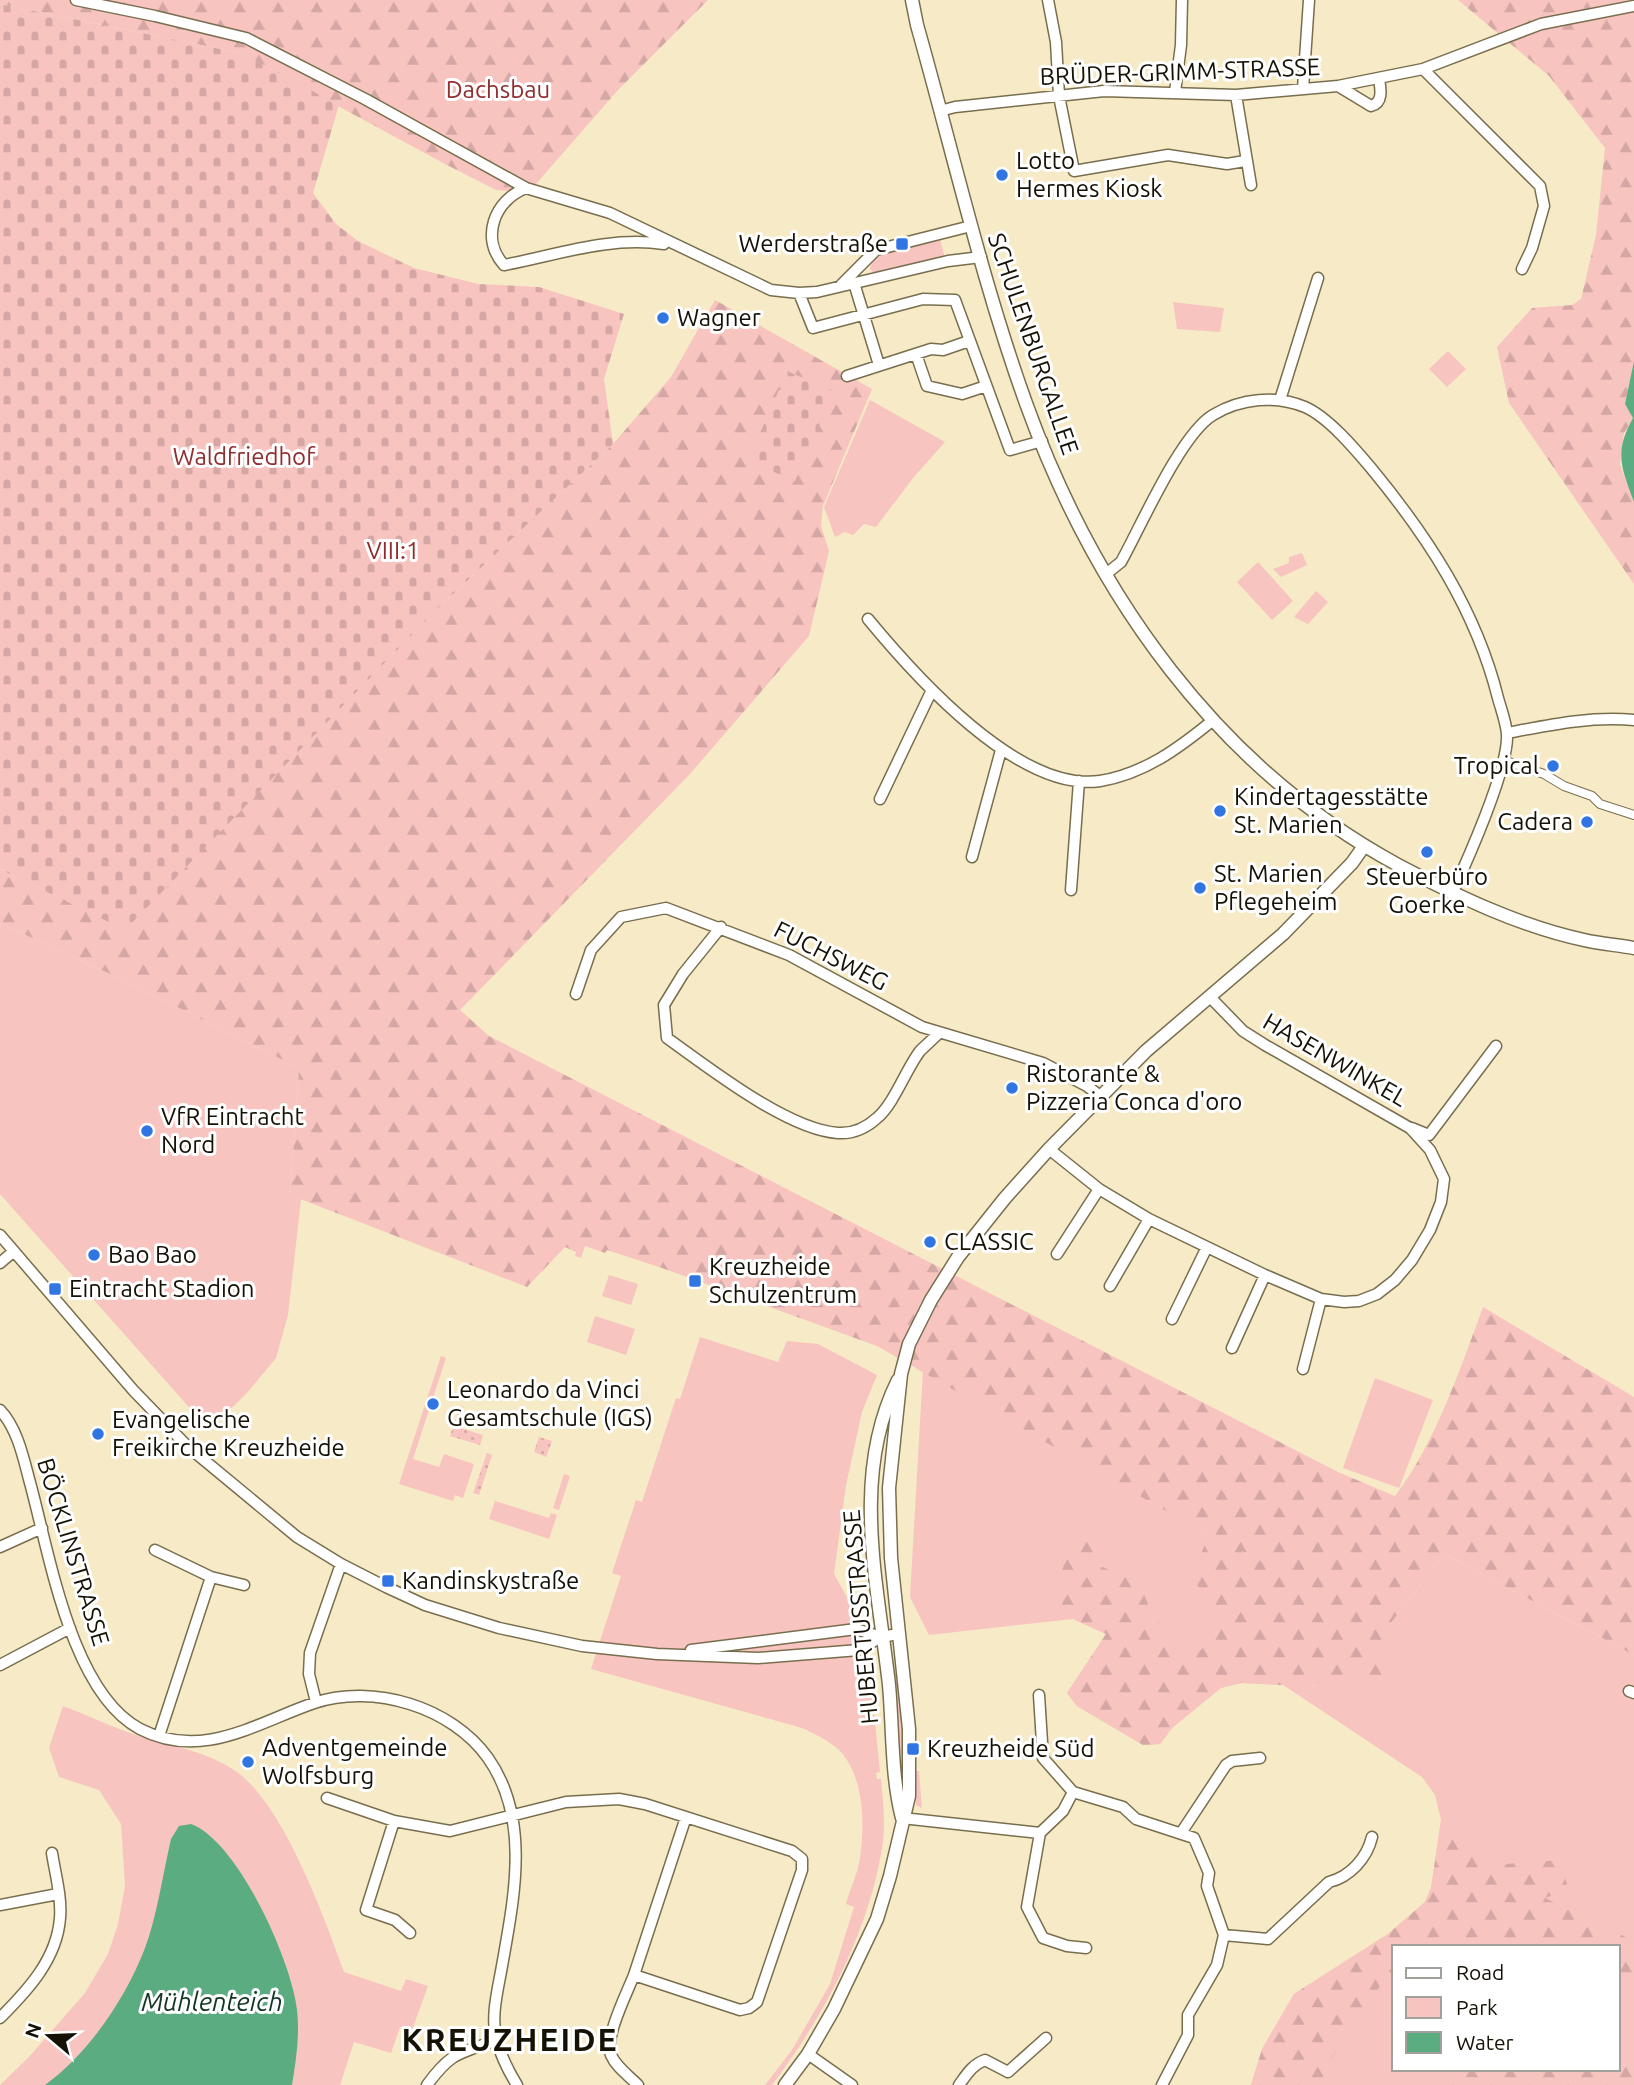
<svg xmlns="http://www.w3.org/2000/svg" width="1634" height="2085" font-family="Ubuntu,sans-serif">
<defs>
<pattern id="forest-firs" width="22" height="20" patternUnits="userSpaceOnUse" patternTransform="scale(1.75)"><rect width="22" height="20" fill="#f8c4c0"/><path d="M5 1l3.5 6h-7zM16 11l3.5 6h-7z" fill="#d4a7a4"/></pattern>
<pattern id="cemetery-stones" width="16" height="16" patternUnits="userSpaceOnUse" patternTransform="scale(1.75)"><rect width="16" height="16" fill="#f8c4c0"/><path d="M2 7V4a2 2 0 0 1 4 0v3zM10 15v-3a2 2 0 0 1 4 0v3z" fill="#d4a7a4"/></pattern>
<pattern id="garden-dots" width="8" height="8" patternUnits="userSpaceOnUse" patternTransform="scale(1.75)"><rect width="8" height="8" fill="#f8c4c0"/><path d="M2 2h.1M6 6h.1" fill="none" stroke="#d4a7a4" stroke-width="1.8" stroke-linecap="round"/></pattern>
</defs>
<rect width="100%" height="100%" fill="#f6eac7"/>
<path fill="#f8c4c0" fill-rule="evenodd" d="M940,239l5,20 -71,14 -4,-4c3,-21 51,-25 70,-30z
M1173,302l51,6 -4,24 -43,-3z
M1448,351l18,18 -19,18 -18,-18z
M870,400l75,42 -32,36 -37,49 -12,-3 -11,11 -8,-3 -10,5 -11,-30z
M1302,553l5,12 -26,12 -8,-8 16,-6v-6z
M1258,562l35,39 -21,19 -35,-38z
M1316,591l12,11 -20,22 -14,-7z
M0,923l123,57 176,88 -9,126 11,5 -13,116 -12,43 -30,36 -32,31 -19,-11 -195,-220z
M609,1275l29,9 -7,21 -29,-9z
M595,1316l40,13 -9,26 -39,-13z
M700,1337l78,25 9,-21 31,3 59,31 -15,37 -16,73 -12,89 32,57 14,141 -4,1 1,6h4c2,23 5,46 1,69 -14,86 -58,168 -110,237h-7l27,-35 38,-66 24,-77 -8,-3c4,-15 12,-31 14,-46 5,-34 4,-83 -21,-108 -11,-10 -24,-16 -37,-22l-211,-59 30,-93 -9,-3 24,-73 6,2 34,-104 4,1z
M441,1356l5,2 -33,101 26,8 5,-13 30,10 -11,34 -8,-3 -2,6 -54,-17z
M923,1370l285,165 77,37 102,56 57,-74 190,101v419l-32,11h-351l11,-36 32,-55 94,-60 37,-32 6,-14 10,-68 -6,-25 -13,-18 -139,-92 -42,-2 -20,5 -49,40 -12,16 -17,1 -66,-39 -10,-13 39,-59 -33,-15 -144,16 -19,-38zM1394,1947h224v122h-224z
M1375,1378l58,22 -34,88 -56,-20z
M564,1474l6,2 -11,34 -6,-2z
M495,1501l54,17 2,-5 6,2 -8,24 -60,-20z
M890,1673h8l9,119h-5z
M63,1706c22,8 42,18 64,26 36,13 78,17 110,40 47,34 87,145 107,200l57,19 5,-12 22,7 -16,44 -12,-3 -9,26 -37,-11 -14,43h-340l28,-27 57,-65 23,-39 10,-30 7,-38 -4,-62 -22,-34 -40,-13 -10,-29z
M914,1771h5l3,37 -6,-3 -1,-11 -3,-2z"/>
<path fill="url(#forest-firs)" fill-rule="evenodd" d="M0,0h708l-90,90 -90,103 -32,-3 -51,-26 -205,-111 -240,-49z
M1458,0h176v361l-9,43 9,14 -10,15 -4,32 14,37v82l-125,-181 -12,-56 35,-39 40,-3 9,-6 15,-64 9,-87 -56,-72z
M715,300l157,89 -49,117 -2,20 8,25 -20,85 -120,139 -229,235 29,26 851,437 55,23c40,-52 66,-129 88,-189l151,90v258l-190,-101 -57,74v51l-104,6 -42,-2 -21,5 -48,40 -12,16 -17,1 -66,-39 -10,-13 39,-59 -33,-15 -19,-26 20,-57 20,7 4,22 41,18 13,30 37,49 32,-33 -28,-52 15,-42 -331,-189 -215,-78 -55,-18 -2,3 -20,-7 -4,12 -6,-2 1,-4 -11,-5 -38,40 -237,-92 9,-127 -176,-88 -123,-57v-54l125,60 311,-319 177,-166 58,-67zM1242,1551l100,53 -100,-52z
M1441,1820l64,44 56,-4 7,29 -23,9 89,43v37l-16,1v-32h-167l-15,-10 -11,10h-31v26c-30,25 -59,76 -75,112h-68l11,-36 32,-55 94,-60 37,-32 6,-14z
M1618,2046l16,6v33h-187l27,-16h144z"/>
<path fill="url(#cemetery-stones)" d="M0,4l240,49 99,52 -26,88 23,31 22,17 56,27 64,16 61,3 85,27 -20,65 9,65 -177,166 -311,320 -125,-61z
M787,371l47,20 -39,90 -47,-20z"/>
<path fill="url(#garden-dots)" d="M460,1406l4,1 -7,20 26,8 -3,10 -30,-9z
M539,1437l13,4 -6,16 -12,-5z
M487,1453l5,2 -13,40 -6,-2z"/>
<path fill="#5bac81" d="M1634,361v141c-13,-35 -20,-50 -1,-84l-8,-14z
M191,1824c47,17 101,138 106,186 3,26 -1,50 -5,75h-247c44,-32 81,-87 100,-137 12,-32 18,-75 26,-109l8,-13z"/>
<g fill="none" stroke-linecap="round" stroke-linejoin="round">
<g stroke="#786e4e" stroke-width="10">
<path id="pedestrian" d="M1502,764l6,2 1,-4 35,12 20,12 28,10 8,8 34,11"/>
</g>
<g stroke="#786e4e" stroke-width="13">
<path id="minor" d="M76,0l79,16 91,22 119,61 161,89 84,25 161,77 28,3 18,-1 131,-31 33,-4
M1048,0l8,42 3,54 15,75 94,-16 59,9 18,-3
M1423,69l117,117 4,20 -12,42 -10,21
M1338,86l33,20c12,-3 10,-16 8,-27
M1303,89l6,-89
M1175,92l6,-47 1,-45
M1236,95l15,90
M940,111l15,-4 149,-16 132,4 102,-9 85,-17 118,-45 93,-18
M526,188c-32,12 -46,51 -22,77 53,-10 105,-29 160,-21
M854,283l25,82
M841,285l35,-35 95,-24
M799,293l14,35 110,-29 32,1 55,150 32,-9
M916,354l11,32 35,8 24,-8
M847,376l84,-27 12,1 26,-9
M1280,400l38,-122
M1106,574l15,-12c20,-36 60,-128 92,-147 28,-17 63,-20 92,-8 23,10 50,42 66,61 57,69 105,142 127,230 3,11 8,24 9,36 2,33 -40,127 -55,160
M868,619c47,57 151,174 232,162 44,-7 79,-33 112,-60
M1507,733c42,-8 84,-17 127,-13
M880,799l51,-107
M972,857l29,-107
M1071,890l8,-109
M721,927l-38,47 -19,31 3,33c42,30 121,92 171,95 15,1 28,-5 39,-15 17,-14 29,-49 43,-67 6,-6 13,-12 19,-18
M576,994l15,-44 30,-33 45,-9 123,47 133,72 121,36 44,23 13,10
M1412,1128l17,7 67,-89
M1049,1149l50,40 50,30 116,56 56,24 23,3 15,-1 18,-7 18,-14 17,-20 18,-30 11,-28 3,-23 -14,-29 -20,-22 -145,-83 -22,-14 -33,-34
M0,1235l133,155 54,56 110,91 44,27 45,23 39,18 74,23 83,18 75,8 101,4 101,-8 22,-13 17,-3
M1057,1254l42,-65
M0,1263l14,-12
M1110,1286l39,-67
M1172,1319l34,-70
M1232,1348l33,-73
M1303,1369l18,-70
M0,1410c17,18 23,46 29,69 20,71 41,213 111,250 62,32 116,-6 174,-26 59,-20 138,4 174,55 43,61 26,140 14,208 -4,23 -12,52 -5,75 4,15 12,31 20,44
M0,1547l42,-19
M155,1550l56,27 33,8
M691,1650l165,-21 25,8
M0,1665l70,-37
M1629,1691l5,2
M1039,1695l4,63 30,34
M316,1702l-7,-28 1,-21 31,-89
M159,1736l52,-159
M1073,1792l50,15 13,12 58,19 15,35 -2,13 17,49
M327,1798l67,23 56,10 116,-29 53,-3 26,5 147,47 10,8v11l-45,132 -8,6 -9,2 -106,-35c-7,18 -30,63 -23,80 5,12 18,21 27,30
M902,1818l138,15 23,-22 10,-19
M394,1821l-28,89 29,10 15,13
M1040,1833l-13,74 16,31 24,8 19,2
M1181,1833l45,-68 6,-4 28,-3
M0,1905l58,-11
M1224,1935l44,4 61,-57c21,-5 38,-24 43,-45
M634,1975l52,-158
M0,2018c28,-28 57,-59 60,-100 2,-21 -5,-45 -8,-65
M808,2054l44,31
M427,2085c25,-34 32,-31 70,-45
M959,2085c8,-11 13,-20 26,-25l23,12 38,-34
M1162,2085l26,-50v-20l29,-50 7,-30"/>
</g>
<g stroke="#786e4e" stroke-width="15">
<path id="tertiary" d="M912,0l5,25c36,127 65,257 110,381 69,190 191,362 371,459 59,31 121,61 186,75 17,4 34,5 50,8
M898,1380c-48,96 -20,205 -9,305 4,44 2,90 13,133
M785,2085l23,-31 26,-45 43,-90 13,-43 19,-80v-67l-18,-171 -2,-70 12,-114 8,-30 22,-44 27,-43 47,-59 44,-49 97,-98 137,-117 69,-71 12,-17"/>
</g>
<use href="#pedestrian" stroke="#fff" stroke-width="8"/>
<use href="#minor" stroke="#fff" stroke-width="10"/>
<use href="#tertiary" stroke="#fff" stroke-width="12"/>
</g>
<g fill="#3175e2" stroke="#fff" stroke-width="2.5">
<circle cx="1002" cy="175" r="7"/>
<rect x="895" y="237" width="14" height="14" rx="3.5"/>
<circle cx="663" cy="318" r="7"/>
<circle cx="1553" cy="766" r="7"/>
<circle cx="1220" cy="811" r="7"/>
<circle cx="1587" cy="822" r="7"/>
<circle cx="1427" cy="852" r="7"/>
<circle cx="1200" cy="888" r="7"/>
<circle cx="1012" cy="1088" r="7"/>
<circle cx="147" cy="1131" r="7"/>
<circle cx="930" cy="1242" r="7"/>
<circle cx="94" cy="1255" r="7"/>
<rect x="688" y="1274" width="14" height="14" rx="3.5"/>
<rect x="48" y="1282" width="14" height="14" rx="3.5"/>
<circle cx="433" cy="1404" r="7"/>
<circle cx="98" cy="1434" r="7"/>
<rect x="381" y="1574" width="14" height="14" rx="3.5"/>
<rect x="906" y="1742" width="14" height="14" rx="3.5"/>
<circle cx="248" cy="1762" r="7"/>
</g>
<g text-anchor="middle" stroke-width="6" stroke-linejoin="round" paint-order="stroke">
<g font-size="24" fill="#151105" stroke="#fff">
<text transform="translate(1180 72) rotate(-2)" y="8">BRÜDER-GRIMM-STRASSE</text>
<text transform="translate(1033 344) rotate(71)" y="8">SCHULENBURGALLEE</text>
<text transform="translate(831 956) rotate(27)" y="8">FUCHSWEG</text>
<text transform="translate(1335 1060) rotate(30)" y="8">HASENWINKEL</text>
<text transform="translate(73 1552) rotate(73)" y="8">BÖCKLINSTRASSE</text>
<text transform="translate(861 1617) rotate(-95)" y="8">HUBERTUSSTRASSE</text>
</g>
<g font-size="24" fill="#912d2e" stroke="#fff">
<text x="498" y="98">Dachsbau</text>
<text x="244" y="465">Waldfriedhof</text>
<text x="393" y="559">VIII:1</text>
</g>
<g font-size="24" fill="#151105" stroke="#fff" text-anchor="start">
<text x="1016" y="169">Lotto<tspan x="1016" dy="28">Hermes Kiosk</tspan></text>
<text x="888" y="252" text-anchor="end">Werderstraße</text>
<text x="677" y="326">Wagner</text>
<text x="1539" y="774" text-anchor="end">Tropical</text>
<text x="1234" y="805">Kindertagesstätte<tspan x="1234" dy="28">St. Marien</tspan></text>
<text x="1573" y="830" text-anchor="end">Cadera</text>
<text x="1214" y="882">St. Marien<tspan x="1214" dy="28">Pflegeheim</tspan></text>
<text x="1427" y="885" text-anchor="middle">Steuerbüro<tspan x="1427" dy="28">Goerke</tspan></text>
<text x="1026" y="1082">Ristorante &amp;<tspan x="1026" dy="28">Pizzeria Conca d'oro</tspan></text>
<text x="161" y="1125">VfR Eintracht<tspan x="161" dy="28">Nord</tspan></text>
<text x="944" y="1250">CLASSIC</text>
<text x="108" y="1263">Bao Bao</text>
<text x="709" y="1275">Kreuzheide<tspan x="709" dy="28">Schulzentrum</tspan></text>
<text x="69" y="1297">Eintracht Stadion</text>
<text x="447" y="1398">Leonardo da Vinci<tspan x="447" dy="28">Gesamtschule (IGS)</tspan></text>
<text x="112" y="1428">Evangelische<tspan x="112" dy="28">Freikirche Kreuzheide</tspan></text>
<text x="402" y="1589">Kandinskystraße</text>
<text x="262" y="1756">Adventgemeinde<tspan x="262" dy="28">Wolfsburg</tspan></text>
<text x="927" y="1757">Kreuzheide Süd</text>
</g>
<g font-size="26" font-style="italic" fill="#133725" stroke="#fff">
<text x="212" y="2011">Mühlenteich</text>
</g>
<g font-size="32" font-weight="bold" letter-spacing="2" fill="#151105" stroke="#fff">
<text x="510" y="2051">KREUZHEIDE</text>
</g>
</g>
<rect x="1392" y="1945" width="228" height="126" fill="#ffffff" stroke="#a1a09b" stroke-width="2"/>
<rect x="1406" y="1968" width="35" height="10" fill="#ffffff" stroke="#a1a09b" stroke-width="2"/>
<text x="1456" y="1980" font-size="21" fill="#151105">Road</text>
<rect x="1406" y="1997" width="35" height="21" fill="#f8c4c0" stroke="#a1a09b" stroke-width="2"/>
<text x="1456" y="2015" font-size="21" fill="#151105">Park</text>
<rect x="1406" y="2032" width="35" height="21" fill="#5bac81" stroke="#a1a09b" stroke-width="2"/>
<text x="1456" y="2050" font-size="21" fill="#151105">Water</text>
<g transform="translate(49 2036) rotate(289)" stroke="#ffffff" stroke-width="5" paint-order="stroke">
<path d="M0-5L12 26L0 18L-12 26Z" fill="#151105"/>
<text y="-10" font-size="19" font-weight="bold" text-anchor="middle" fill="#151105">N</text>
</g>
</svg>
